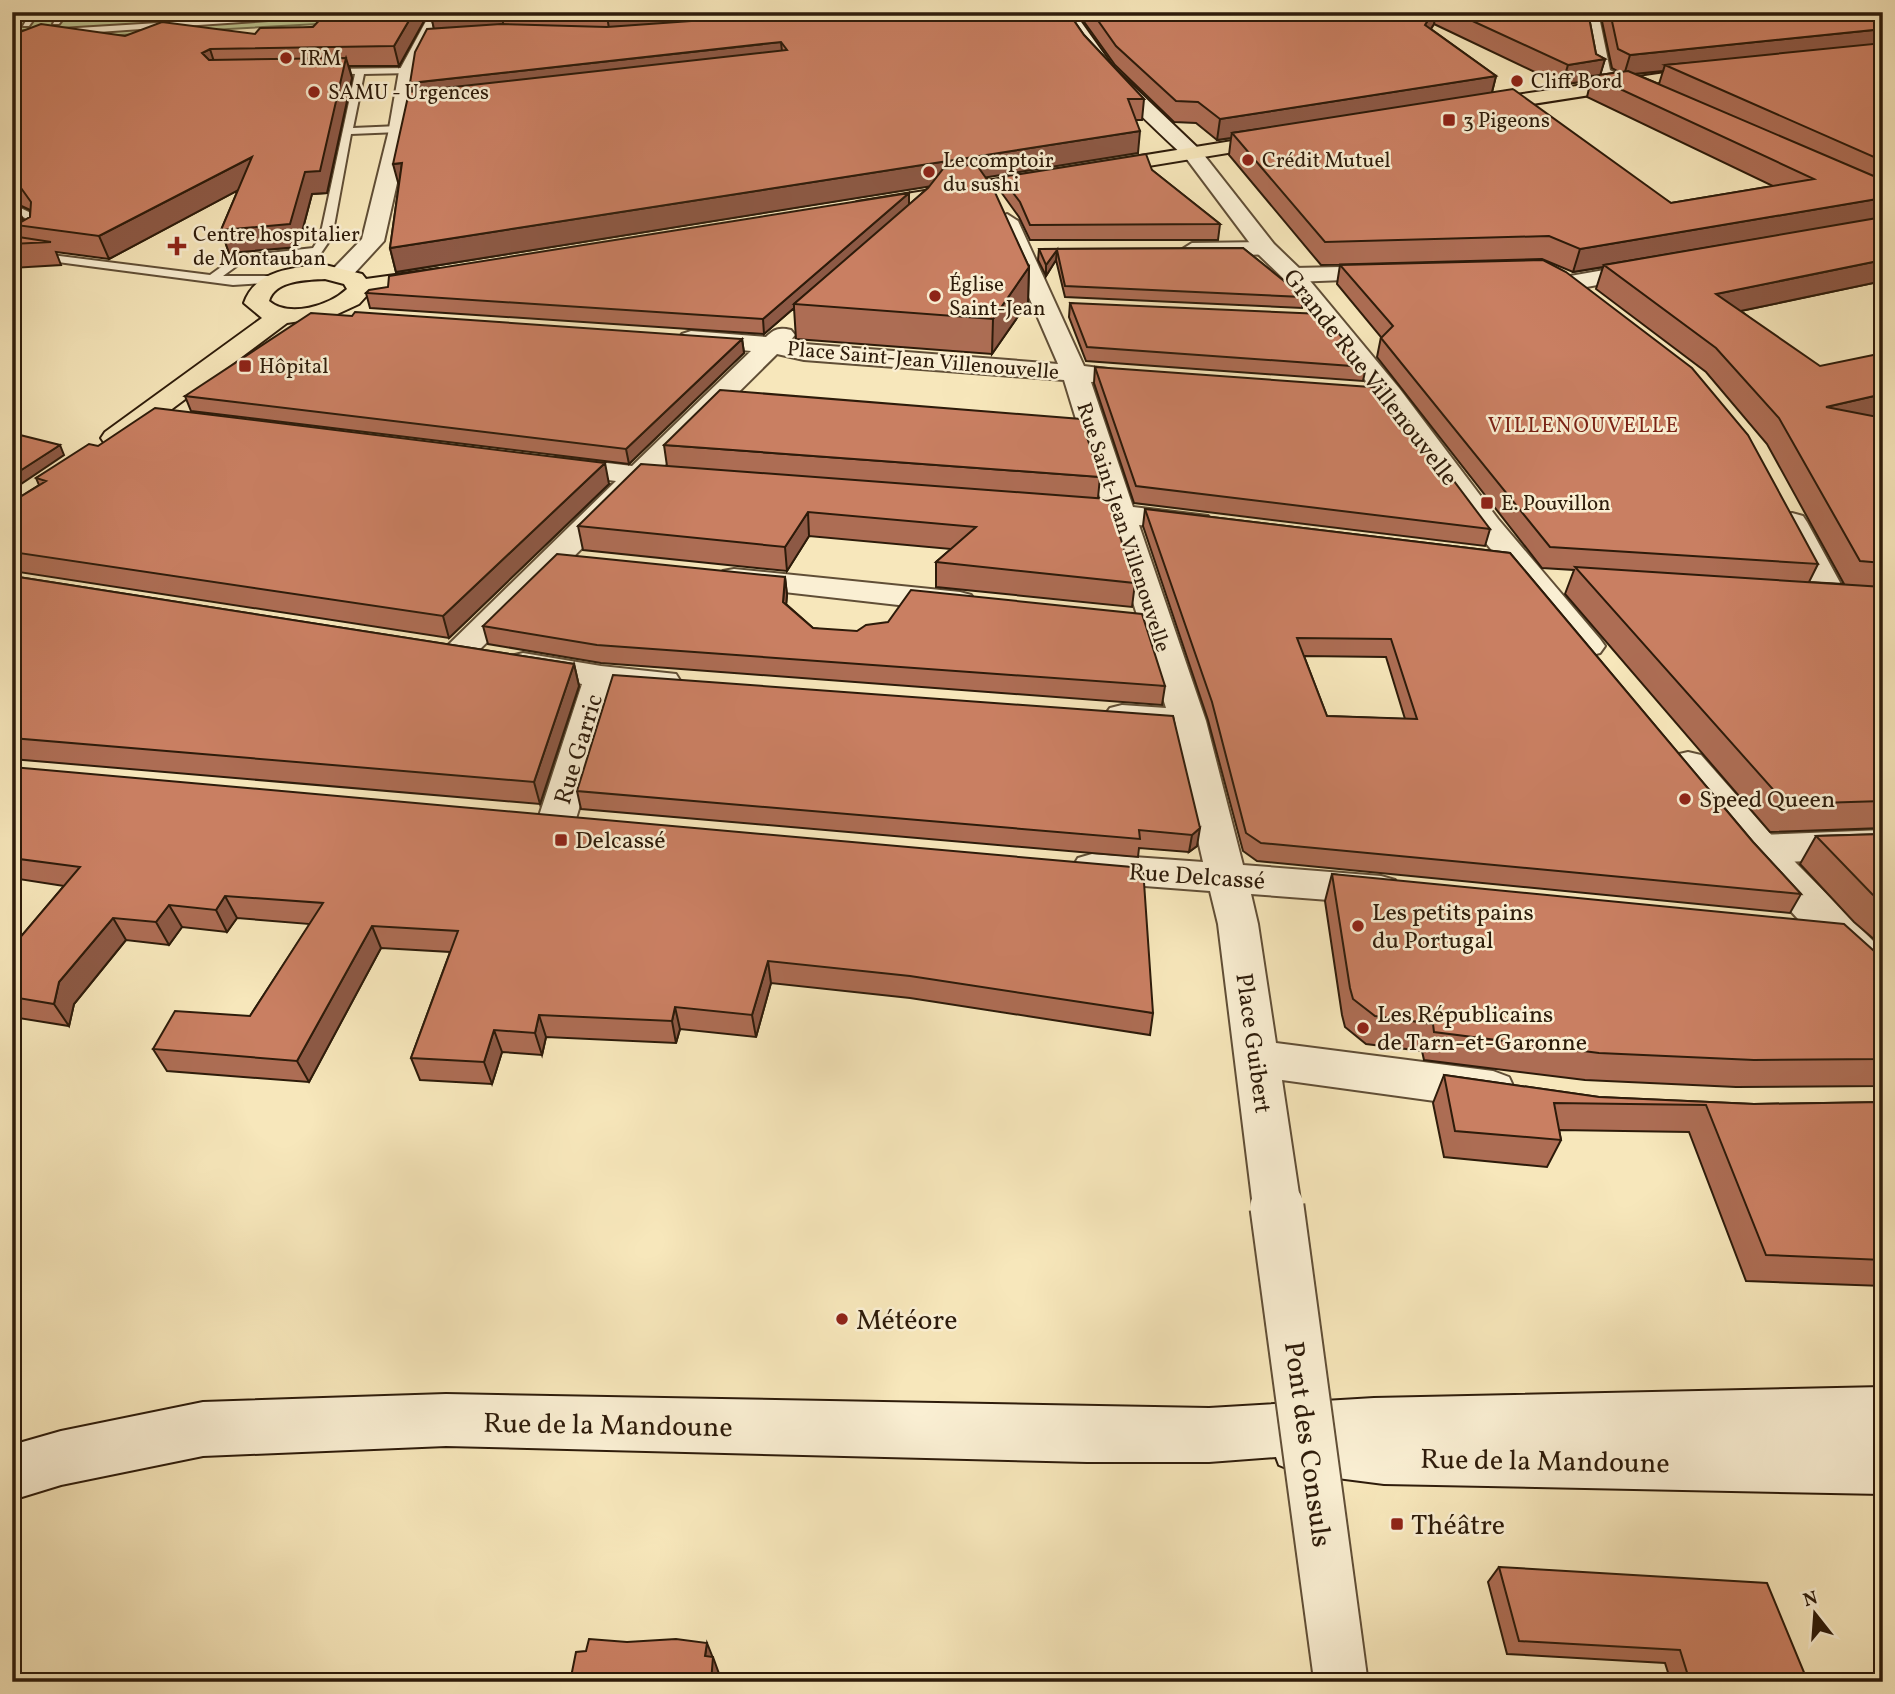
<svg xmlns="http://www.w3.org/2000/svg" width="1895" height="1694" font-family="Vollkorn,serif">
<rect width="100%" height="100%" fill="#f7e7bb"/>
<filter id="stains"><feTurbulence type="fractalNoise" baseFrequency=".00286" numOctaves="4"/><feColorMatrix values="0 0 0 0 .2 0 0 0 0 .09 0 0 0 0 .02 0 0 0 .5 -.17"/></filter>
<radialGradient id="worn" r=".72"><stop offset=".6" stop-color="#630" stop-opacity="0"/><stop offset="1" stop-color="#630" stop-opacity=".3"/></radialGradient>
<path fill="#bcc591" stroke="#74704e" stroke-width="2" d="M12,12h402l-5,7 -397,22z"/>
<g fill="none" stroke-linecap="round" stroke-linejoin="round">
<g stroke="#604e36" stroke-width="4">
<path id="service" d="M31,12h8l-10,14h-6z
M59,12h9l-9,12h-6z
M336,12h48l-372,26v-6z
M408,68l3,5 -47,1 -11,54 46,-2 5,3 -5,3 -48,2 -19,103 -11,16 -79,9 -19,14h56l6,4 -2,2 -50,3 -221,-29v-6l198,25 25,-18 78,-9 7,-11 35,-163 -35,-2 5,-3z
M12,204l21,10 8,12 -6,15 -10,-2 4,-13 -4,-8 -13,-7z"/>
</g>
<g stroke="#604e36" stroke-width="4">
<path id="minor" d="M1582,12h16l12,58 24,13 -3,4h-12l-26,-14z
M1007,214l11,7 66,145 23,3 4,6 -4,6 -16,1 42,125 75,9 4,6 -4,6 -11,3 -58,-6 67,196 37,144 138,11 14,4 6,10 -6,10 -14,4 -130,-10 7,30 18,119 217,28 16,6 6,13 -6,13 -16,6 -211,-29 19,127 -7,15 -17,6 -17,-6 -7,-15 -35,-283 -8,-33 -118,-9 -14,-4 -6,-10 6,-10 14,-4 111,8 -30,-131 -63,-7 -6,-8 6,-8 12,-3 44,3 -58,-186 -59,-8 -5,-6 5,-6 10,-3 43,5 -38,-124 -260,-20 -27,-6 -116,115 30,5 4,6 -4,6 -10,3 -35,-4 -176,174 -12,3 -12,-3 -5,-7 175,-171 -69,-9 -4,-6 4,-6 10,-3 75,9 119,-115 -69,-7 -4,-5 4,-5 9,-3 75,6c8,-8 13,-10 25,-7l4,5 -5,6 14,3 254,20 -62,-143z
M1266,242l11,7 -3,5 -82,3 -11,-7 11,-7z
M1650,262l8,2 4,5 -4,5 -88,16 -8,-2 -4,-5 4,-5 8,-2z
M1389,266l8,2 4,5 -4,5 -104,4 -8,-2 -4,-5 4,-5 8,-2z
M1792,513l11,3 4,6 42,77 -5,7 -11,3 -11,-3 -5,-7 -40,-77 4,-6z
M734,569l226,23 11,3 5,7 -5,7 -11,3 -237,-27 -5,-7 5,-7z
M523,653l78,13 75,8 5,8 -5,8 -12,3 -49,-4 -40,133 -6,9 -13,4 -13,-4 -6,-9 45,-138 -71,-14 -5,-7 5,-7z
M1883,830v28l-124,5 -14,-4 -5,-10 5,-10 14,-4z"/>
</g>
<g stroke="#604e36" stroke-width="4">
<path id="tertiary" d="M431,12h16l-30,59 -9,63 -24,107 -35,38h-16l-4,-5 4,-5 29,-30 26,-105 11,-63z
M1193,148l7,2 74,94 27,26 98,118 99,131 102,120 5,7 -5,7 -12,3 -12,-3 -100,-122 -95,-131 -96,-120 -27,-26 -75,-100z
M1688,752l13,3 95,108 87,88v41c-47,-15 -171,-174 -208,-219l-5,-9 5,-9z"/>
</g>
<g stroke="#2d1b0a" stroke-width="4">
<path id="secondary" d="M1058,12h16l39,55 87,83 3,4 -3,4h-14c-48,-45 -96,-88 -128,-146z
M1883,1387v52h-9l9,1v54l-499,-10 -86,-11 -19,-8 -3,-8 -67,5h-122l-641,-16 -243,10 -142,29 -49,15v-55l49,-14 142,-29 243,-8 763,14 165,-10z"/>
</g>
<g stroke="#2d1b0a" stroke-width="4">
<path id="primary" d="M1713,66l6,1 3,4 -3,4 -244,38 -9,-6 9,-6z
M1281,133l7,2 3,4 -3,4 -431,71 -11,-6 11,-6z
M325,265l37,9 4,5 72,-10 8,2 4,5 -4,5 -8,2 -69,10 -10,11 -26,12 -46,7 -162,121h-20l-4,-6 4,-6 157,-114 -18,-15c11,-33 50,-36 81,-38zM325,279l19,5 3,5c-18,17 -58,29 -78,12 6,-21 38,-21 56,-22z"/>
</g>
<use href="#service" fill="#faefd3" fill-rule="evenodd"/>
<use href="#minor" fill="#faefd3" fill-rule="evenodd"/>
<use href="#tertiary" fill="#faefd3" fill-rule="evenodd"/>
<use href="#secondary" fill="#faefd3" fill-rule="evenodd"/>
<use href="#primary" fill="#f7e7bb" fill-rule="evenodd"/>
<g stroke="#604e36" stroke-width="57" stroke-linecap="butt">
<path id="minor-bridge" d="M1277,1207l64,475"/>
</g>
<use href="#minor-bridge" stroke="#faefd3" stroke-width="53"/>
</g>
<path fill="#ad6d54" stroke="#2d1b0a" stroke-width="2" fill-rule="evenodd" d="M429,12l-30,54h-50l3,12 -25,115 -15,1 -14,53 -69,6 -8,-23 17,-40 -129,69 -53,-7 5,13 -49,3v-233l113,1 130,-2zM15,203l15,7v7l-7,4z
M436,12h632l16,23 60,64 -2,21h-6l2,33 -152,24 43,90 -1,35 -36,52 -196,-15 -2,-31 -30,26 -394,-26 -4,-15 543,-100v12l21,-19 -534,86 -6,-24 22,-157 -2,-8 24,-55 -2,-8z
M1077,12h511l8,42 9,5 -5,16 19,-3 -7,-4 -12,-56h283v269l-142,30 138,107h4v410l-113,4 -205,-238 9,-24 -32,-2 -165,-211 4,-20 -44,-53 3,-19 478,299 -9,18 35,2 -77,-140 -61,-72 -110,-83 7,-22 -30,5 -31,-13 -221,6 -92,-110 2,-17 -14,2 -21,-17 -22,-1 -59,-57zM1434,24l128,61 29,-5 -4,17 186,89 -102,17 -179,-111 4,-16 -65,-47zM1663,71l-4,13 -24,-10z
M1152,170l68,54 -2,16h-188l-11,-23 -18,-25v-15z
M1243,248l61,49 -2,11 -237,-11 -9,-37 -10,16 -8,-16 1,-11z
M1070,303l296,64 -3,14 -277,-20 -17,-44z
M742,339l2,14 -115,111 -438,-53 -6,-15z
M1095,367l395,162 -5,17 -351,-43 -40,-120z
M664,445l436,32 -2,21 37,85 -3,24 -196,-20v-25l15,-13 -142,-13 -22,35 -204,-21 -5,-24 89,-60z
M98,446l511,38 -160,154 -437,-67v-69l27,-17 -3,-7z
M1145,509l365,44 243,289 48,52 -11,19 -533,-52 -14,-10 -35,-131 -65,-194zM1304,656l82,1 19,62 -78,-3z
M12,576l562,88 5,22 -39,118 -528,-45z
M785,577l2,18 -1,9 27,24 352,58 -3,19 -561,-42 -113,-19 -5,-18z
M1173,716l24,130 -8,6 -50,-4 -1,9 -557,-48 -4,-18z
M12,767l1141,246 -3,22 -240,-37 -139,-15 -15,54 -76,-8 -4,14 -130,-6 -4,18 -40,-3 -10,32 -72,-4 -9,-22 39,-106 -69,-4 -72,134 -142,-11 -14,-22 97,-33 60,-92 -73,-6 -10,14 -45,-5 -13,18 -43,-5 -52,64 -5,22 -57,-9v-70l52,-61 -52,-8z
M1883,834v113l-29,-25 -54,-58 16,-28z
M1332,874l551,85v127l-147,1 -151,-7 -161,-20 -2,-9 -56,-7 -21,-17 -3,-12 -17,-114z
M1444,1075l155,22 155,7 129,-2v184l-137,-5 -57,-149 -130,-2 2,10 -14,27 -103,-10 -11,-54z
M1499,1567l309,115h-137l-6,-19 -158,-9 -19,-72z"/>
<path fill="#8d5945" stroke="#2d1b0a" stroke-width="2" d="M414,12h15l-30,54 -5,-20z
M665,12h54l-15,16 -94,7 -3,-19z
M1433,12h3l-2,12 -13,20 4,-19z
M501,13l4,19 -69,7 -4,-19z
M1883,29v18l-218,18 -2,6 -39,4 6,-20z
M781,42l2,19 -368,42 -5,-20z
M210,49l6,19 -14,-15z
M346,58l6,20 -25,115 -15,1 -14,53 -69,6 -8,-23 84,-58z
M1605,59l-6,20 -7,-3 -1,4 -29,5 6,-20z
M1496,76l-5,20 -259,37 -1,5 -14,2 3,-21z
M1140,131l-2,22 -742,119 -6,-24z
M252,157l7,22 -150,80 -10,-23z
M402,163l-3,23 -6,-22z
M909,193v14l-115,97v4l-30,26 -1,-15z
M1883,198v20l-279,47 -1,2 -30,5 7,-23z
M14,200l10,22 -8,3 5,11 -9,6v-29z
M1057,250l-1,10 -10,16v-11z
M1883,260v21l-176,37 9,-24z
M1029,267l-1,35 -36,52 1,-35z
M742,339l2,14 -115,111 -3,-15z
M1883,394v23l-69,15 12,-25z
M60,445l4,10 -52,35v-14z
M605,463l4,21 -160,154 -6,-22z
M808,512l1,24 -22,35 -2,-24z
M785,577l2,18 -2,25 -2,-18z
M574,664l5,22 -39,118 -6,-22z
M1200,828l-3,18 -8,6 3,-17z
M225,896l12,22 -10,14 -11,-22z
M169,905l13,22 -13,18 -13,-23z
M113,918l13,22 -52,64 -5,22 -15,-22 5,-22z
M372,926l9,22 -72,134 -12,-21z
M768,961l3,22 -15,54 -4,-22z
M675,1007l5,22 -4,14 -4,-22z
M539,1015l7,22 -4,18 -7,-22z
M494,1030l8,22 -10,32 -8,-22z
M707,1643l6,15v-1l9,25h-11l-6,-26z"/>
<path fill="#c97f62" stroke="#2d1b0a" stroke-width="2" fill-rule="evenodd" d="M327,12h87l-20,34 -184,3 -8,4 7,7 137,-2 -26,113 -15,1 -15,52 -69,6 31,-73 -153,79 -83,-11 14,-8 1,-15 -10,-14 -9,-4v-149l29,-11 84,12 37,-14 93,12 5,-6 53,-1z
M436,12h229l-58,4 -106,-3 -69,7z
M713,12h355l16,23 60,64h-16l12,32 -750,117 12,-85 -9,1 16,-72 378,-42 -6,-8 -371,41 5,-31 12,-23 74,-5 106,3 98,-7z
M1092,12h341l-8,13 71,51 -276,43 -22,-17 -22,-1 -60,-55z
M1453,12h90l7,7 -1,-7h39l8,42 9,5 -37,6z
M1610,12h273v17l-253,26 -12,-6z
M1883,43v118l-218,-96z
M1628,71l255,109v18l-303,51 -31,-13 -224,6 -93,-109 281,-44 158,114 143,-24 -222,-103z
M1146,154l6,16 68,54 -190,1 -10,-23 -19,-25z
M976,164l17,24 36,79 -36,52 -199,-15 134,-116 15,-19z
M909,193l-146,126 -397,-26 3,-3 19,-3 1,-11z
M12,199l2,1 1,11 -3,2z
M1883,217v43l-167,34 104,72 63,-13v41l-57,13 57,11v145l-23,-2 -81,-143 -63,-70 -112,-83z
M12,236l39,6 -39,2z
M1243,248l61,49 -239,-11 -8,-36 -11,15 -7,-16z
M1543,260l23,12 126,96 56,67 70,129 -268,-17 -169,-209 12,-12 -53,-61z
M1070,303l253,11 43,53 -279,-20z
M355,312l387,27 -116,110 -441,-53 126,-83 41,3z
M1095,367l289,21 106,141 -354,-43z
M720,390l361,29 19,58 -436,-32z
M155,408l450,55 -162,153 -431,-64v-50l34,-21 -10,-3 53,-34 9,2z
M12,433l48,12 -48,31z
M641,464l467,35 27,84 -199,-21 40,-35 -168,-15 -23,35 -207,-21z
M1145,509l365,44 243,289 48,52 -540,-51 -15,-10 -34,-131zM1297,638l94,1 26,80 -90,-3z
M557,554l228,23 -2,25 30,26 44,3 9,-6 22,-3 23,-32 231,24 23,72 -568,-41 -114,-19z
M1575,567l308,20v214l-97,3z
M12,576l562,88 -40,118 -522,-44z
M613,675l560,41 27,112 -8,7 -53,-5 1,9 -563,-48z
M12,767l1131,101 10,145 -243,-37 -142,-15 -16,54 -77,-8 -3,14 -133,-6 -4,18 -41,-3 -10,32 -73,-4 47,-127 -86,-5 -75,135 -144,-12 22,-38 75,5 73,-113 -98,-7 -9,14 -47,-5 -13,17 -43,-4 -54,64 -5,22 -42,-7v-50l68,-80 -68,-9z
M1883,834v69l-11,-9 -56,-58z
M1332,874l512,50 39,35v100l-129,1 -155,-7 -165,-21 -1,-8 -58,-8 -22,-17 -3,-11z
M1444,1075l155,22 155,7 129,-2v158l-117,-5 -60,-150 -152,-2 7,37 -106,-9z
M1499,1567l268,16 41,99h-118l-10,-32 -161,-9z
M589,1639l38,3 49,-3 31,4 -2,13 8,1 -2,25h-141l6,-30 10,-1z"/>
<g fill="#8f2418" stroke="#faefd3" stroke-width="2.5">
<circle cx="286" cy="58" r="7"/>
<circle cx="1517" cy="81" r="7"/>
<circle cx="314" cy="92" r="7"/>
<rect x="1442" y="113" width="14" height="14" rx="3.5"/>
<circle cx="1248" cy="160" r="7"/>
<circle cx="929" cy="172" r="7"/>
<path d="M173.5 235.5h7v7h7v7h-7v7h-7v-7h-7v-7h7z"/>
<circle cx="935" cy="296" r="7"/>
<rect x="238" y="359" width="14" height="14" rx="3.5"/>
<rect x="1480" y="496" width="14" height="14" rx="3.5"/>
<circle cx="1685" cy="799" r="7"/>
<rect x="554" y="833" width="14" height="14" rx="3.5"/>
<circle cx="1358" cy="926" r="7"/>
<circle cx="1363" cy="1028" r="7"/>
<circle cx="842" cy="1319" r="7"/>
<rect x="1390" y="1517" width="14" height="14" rx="3.5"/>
</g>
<g text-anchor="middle" stroke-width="5" stroke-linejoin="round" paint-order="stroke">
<g font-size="21" fill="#2d1b0a" stroke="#faefd3" text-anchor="start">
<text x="300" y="65">IRM</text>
<text x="1531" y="88">Cliff Bord</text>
<text x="328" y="99">SAMU - Urgences</text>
<text x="1463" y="127">3 Pigeons</text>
<text x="943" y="167">Le comptoir<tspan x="943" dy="24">du sushi</tspan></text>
<text x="1262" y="167">Crédit Mutuel</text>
<text x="193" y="241">Centre hospitalier<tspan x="193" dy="24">de Montauban</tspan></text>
<text x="949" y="291">Église<tspan x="949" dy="24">Saint-Jean</tspan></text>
<text x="259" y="373">Hôpital</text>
<text x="1501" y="510">E. Pouvillon</text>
</g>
<g font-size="21" fill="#2d1b0a" stroke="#faefd3">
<text transform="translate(923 360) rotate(5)" y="7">Place Saint-Jean Villenouvelle</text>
<text transform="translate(1124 527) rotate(72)" y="7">Rue Saint-Jean Villenouvelle</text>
</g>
<g font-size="21" letter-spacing="2" fill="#7a1f14" stroke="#faefd3">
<text x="1584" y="432">VILLENOUVELLE</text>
</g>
<g font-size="24" fill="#2d1b0a" stroke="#faefd3">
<text transform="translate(1371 377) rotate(52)" y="8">Grande Rue Villenouvelle</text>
<text transform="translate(578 749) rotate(-73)" y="8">Rue Garric</text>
<text transform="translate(1197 876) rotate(4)" y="8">Rue Delcassé</text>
<text transform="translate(1254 1043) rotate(82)" y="8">Place Guibert</text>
</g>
<g font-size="24" fill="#2d1b0a" stroke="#faefd3" text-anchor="start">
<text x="1699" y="807">Speed Queen</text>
<text x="575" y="848">Delcassé</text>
<text x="1372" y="920">Les petits pains<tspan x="1372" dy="28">du Portugal</tspan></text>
<text x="1377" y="1022">Les Républicains<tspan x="1377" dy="28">de Tarn-et-Garonne</tspan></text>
</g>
<g font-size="28" fill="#2d1b0a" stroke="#faefd3" text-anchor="start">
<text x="856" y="1329">Météore</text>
<text x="1411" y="1534">Théâtre</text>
</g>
<g font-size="28" fill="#2d1b0a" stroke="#faefd3">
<text transform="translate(608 1424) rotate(1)" y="10">Rue de la Mandoune</text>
<text transform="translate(1309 1444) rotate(82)" y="10">Pont des Consuls</text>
<text transform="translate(1545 1460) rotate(1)" y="10">Rue de la Mandoune</text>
</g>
</g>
<rect width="1895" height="1694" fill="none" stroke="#f7e7bb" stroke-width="42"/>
<rect x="14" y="14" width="1867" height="1666" fill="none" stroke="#2d1b0a" stroke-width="3.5"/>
<rect x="21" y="21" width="1853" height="1652" fill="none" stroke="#2d1b0a" stroke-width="2"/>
<g transform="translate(1815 1614) rotate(343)" stroke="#faefd3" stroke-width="5" paint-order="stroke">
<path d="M0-5L12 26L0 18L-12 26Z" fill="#2d1b0a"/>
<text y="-10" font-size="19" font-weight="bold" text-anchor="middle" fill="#2d1b0a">N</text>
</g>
<rect width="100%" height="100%" filter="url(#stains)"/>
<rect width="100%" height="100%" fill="url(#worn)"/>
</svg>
